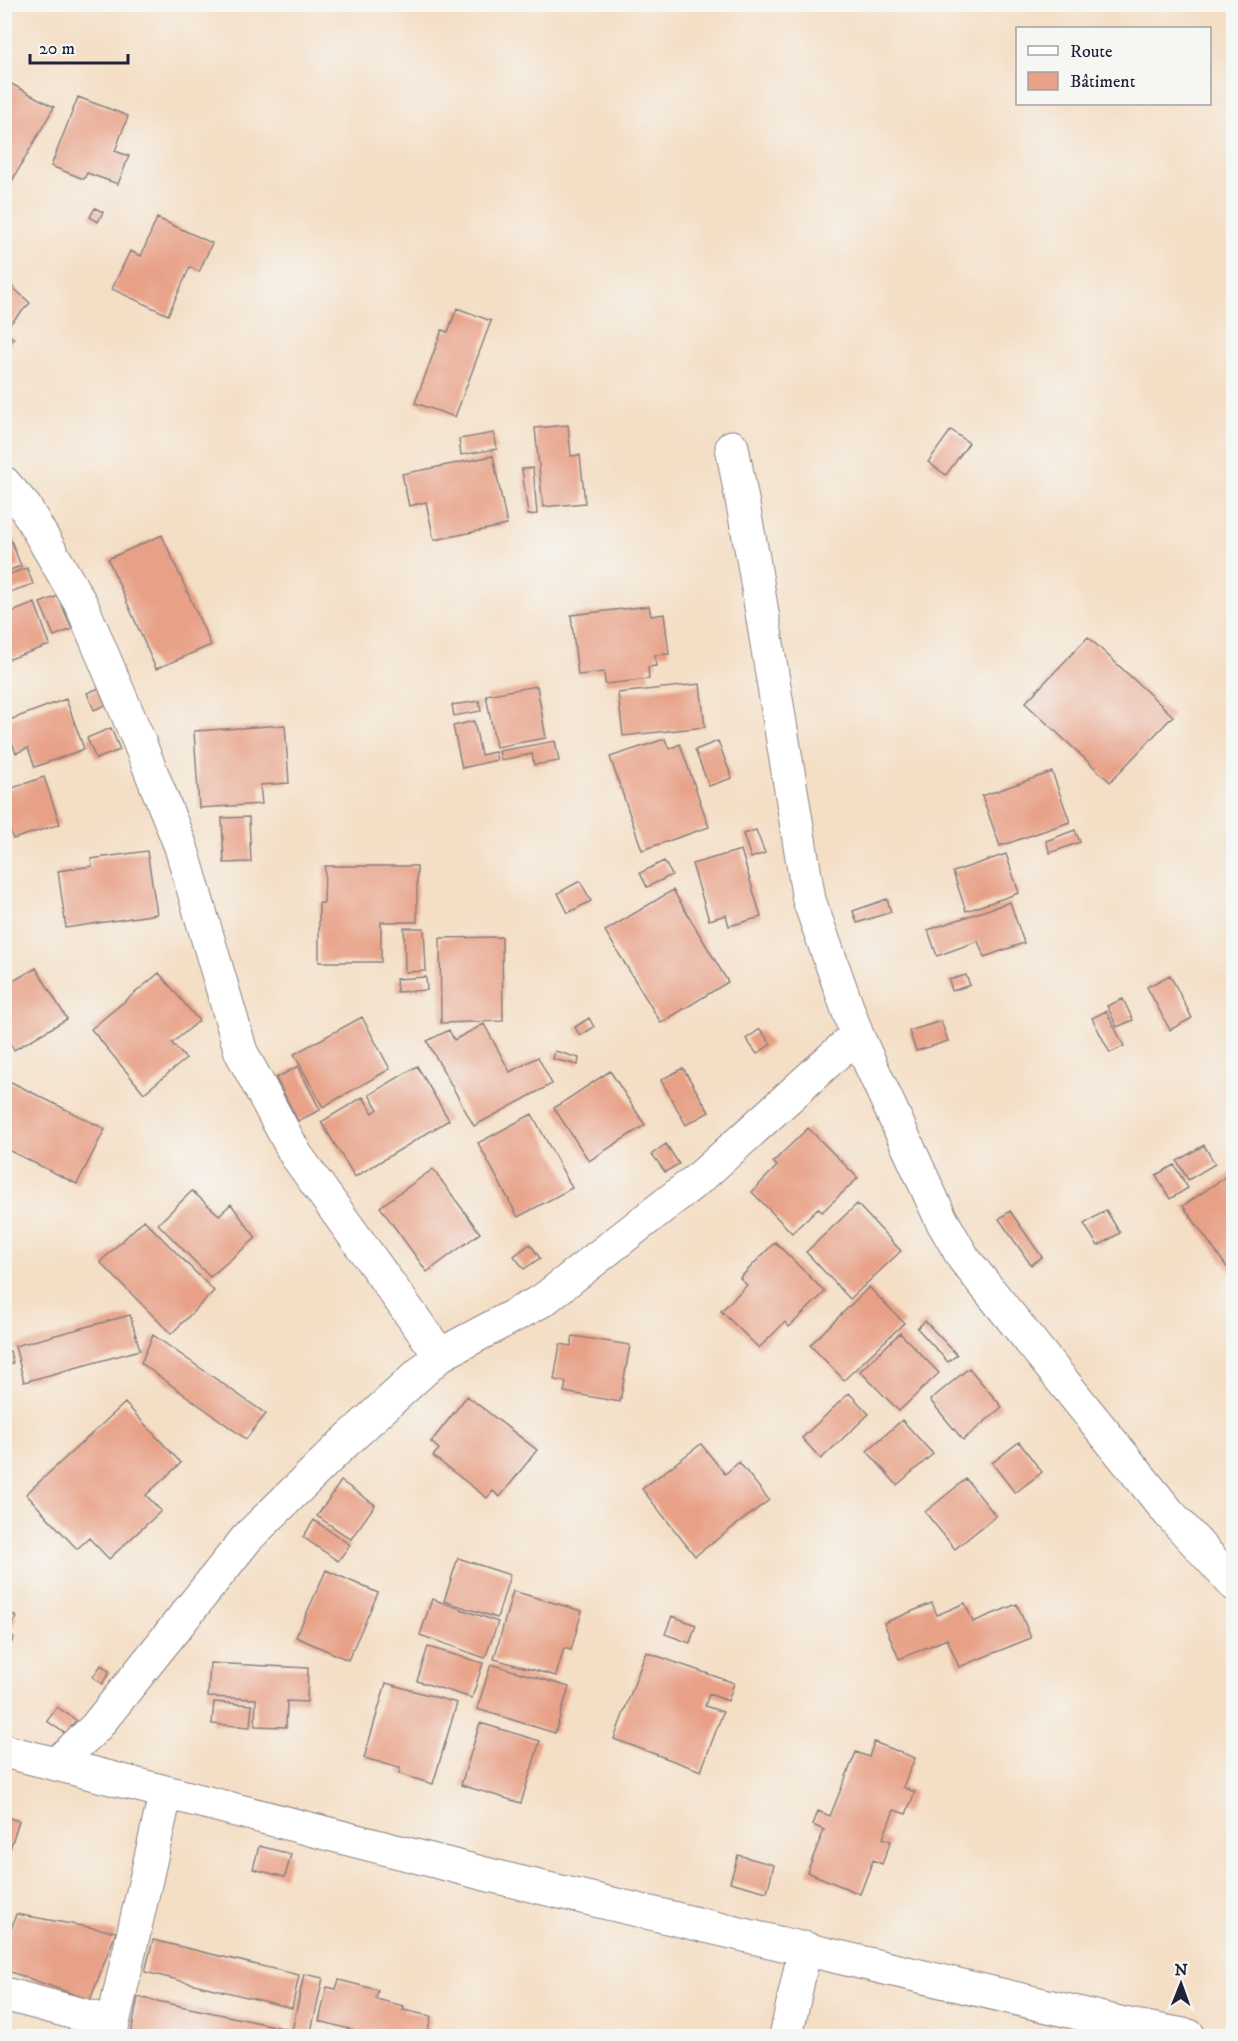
<svg xmlns="http://www.w3.org/2000/svg" width="1238" height="2041" font-family="'IM FELL DW Pica',serif">
<rect width="100%" height="100%" fill="#f6f6f2"/>
<filter id="ink" filterUnits="userSpaceOnUse"><feTurbulence type="fractalNoise" baseFrequency=".0167" numOctaves="2"/><feDisplacementMap in="SourceGraphic" scale="12" xChannelSelector="R" yChannelSelector="G"/><feConvolveMatrix kernelMatrix="1 2 1 2 8 2 1 2 1" color-interpolation-filters="sRGB"/></filter>
<filter id="wash" filterUnits="userSpaceOnUse"><feTurbulence type="fractalNoise" baseFrequency=".008" numOctaves="4" result="noise"/><feDisplacementMap in="SourceGraphic" scale="24" xChannelSelector="R" yChannelSelector="G"/><feGaussianBlur stdDeviation="1.35" result="paint"/><feColorMatrix in="noise" values="0 0 0 0 0 0 0 0 0 0 0 0 0 0 0 0 0 1.4 0 .05"/><feComposite in="paint" operator="in"/></filter>
<g filter="url(#wash)">
<rect width="100%" height="100%" fill="#f4dec5"/>
<g id="blocks">
<path fill="#e8a187" d="M4,80l50,27 -50,88z
M78,97l50,19 -13,35 14,5 -11,28 -31,-11 -3,6 -33,-13z
M95,208l8,4 -5,10 -8,-5z
M157,218l55,25 -13,29 -9,-5 -22,48 -56,-26 18,-38 11,5z
M4,279l26,24 -26,27z
M457,308l34,13 -36,96 -40,-14 27,-73 6,2z
M4,330l10,9 -10,10z
M568,425l3,31 9,-1 5,48 -42,4 -8,-79z
M951,430l18,13 -23,32 -18,-13z
M494,433l3,16 -36,6 -2,-16z
M493,456l14,69 -73,15 -8,-38 -17,4 -7,-32z
M533,468l4,46 -9,1 -6,-46z
M4,522l17,44 -17,6z
M162,535l49,110 -55,24 -48,-110z
M27,568l6,16 -29,10v-18z
M58,596l14,33 -18,7 -14,-33z
M35,603l15,42 -46,16v-46z
M649,606l2,10 13,-2 5,40 -14,1 1,11 -8,1 1,12 -44,5 -1,-12 -26,3 -7,-60z
M1088,637l85,79 -63,66 -85,-79z
M700,684l5,43 -82,9 -5,-43z
M537,686l9,52 -50,9 -10,-52z
M102,687l6,17 -14,6 -7,-17z
M66,699l18,50 -49,18 -7,-19 -12,5 -12,-31z
M479,701l2,10 -27,5 -2,-11z
M474,721l7,34 14,-3 2,8 -35,8 -9,-42z
M285,725l4,58 -29,2 2,19 -63,4 -5,-77z
M111,728l9,22 -24,9 -9,-21z
M665,739l4,10 11,-5 29,83 -67,23 -32,-93z
M555,741l4,20 -25,4 -2,-11 -31,6 -2,-9z
M718,741l14,37 -23,8 -14,-36z
M1052,772l18,50 -70,24 -18,-50z
M44,777l16,47 -47,15 -9,-25v-23z
M249,817l2,45 -27,1 -2,-45z
M756,830l9,23 -14,5 -8,-24z
M1075,830l5,12 -30,11 -4,-12z
M741,850l20,67 -32,9 -3,-11 -17,5 -17,-56z
M147,851l10,63 -91,14 -8,-57 34,-5 -1,-7z
M1006,854l13,39 -53,18 -13,-39z
M664,861l8,14 -25,12 -7,-14z
M325,866h92v56h-36v40h-62v-59h5z
M580,881l11,20 -23,12 -10,-20z
M673,890l55,92 -67,41 -56,-92z
M887,899l4,13 -34,11 -4,-12z
M1010,902l14,41 -40,14 -6,-16 -41,15 -9,-26z
M404,928h20l2,43 -21,1z
M502,937l1,84 -62,2 -1,-85z
M36,968l31,51 -53,31 -10,-17v-47z
M159,973l40,48 -27,22 14,16 -42,34 -53,-64z
M966,975l4,10 -18,6 -3,-11z
M1170,975l22,43 -22,12 -23,-43z
M426,977l1,13 -30,2 -1,-13z
M1123,999l10,21 -16,7 -10,-21z
M1106,1011l18,35 -14,7 -18,-35z
M362,1017l28,52 -67,38 -29,-53z
M589,1018l5,9 -14,9 -5,-9z
M941,1021l7,20 -32,10 -7,-20z
M484,1024l26,48 28,-15 14,27 -78,42 -47,-85 22,-11 5,10z
M760,1029l11,15 -14,10 -11,-15z
M555,1051l24,7 -1,7 -25,-6z
M298,1066l22,44 -22,11 -22,-43z
M417,1066l32,54 -94,57 -34,-55 42,-25 10,16 5,-4 -9,-14z
M683,1068l26,44 -23,13 -25,-45z
M610,1071l35,54 -56,36 -35,-53z
M9,1081l96,48 -28,55 -73,-36v-58z
M532,1114l40,74 -54,29 -40,-74z
M808,1128l50,50 -36,34 -4,-4 -26,25 -40,-41 25,-26 -4,-4z
M666,1144l13,20 -14,8 -13,-18z
M1204,1145l11,19 -27,16 -11,-19z
M1174,1165l14,23 -18,11 -14,-24z
M433,1169l47,64 -53,39 -47,-65z
M1234,1171v106l-51,-71z
M192,1191l27,24 12,-11 25,34 -46,39 -52,-53z
M857,1204l44,47 -51,48 -44,-47z
M1106,1210l14,23 -22,13 -14,-22z
M1010,1211l32,46 -11,8 -32,-46z
M144,1220l70,71 -43,43 -71,-72z
M775,1242l50,50 -36,35 -4,-5 -26,26 -38,-37 26,-26 -7,-7z
M530,1244l10,14 -16,11 -10,-13z
M869,1287l35,36 -60,57 -34,-35z
M130,1315l10,35 -116,32 -9,-36z
M925,1321l32,34 -9,7 -31,-34z
M900,1333l39,40 -40,38 -39,-40z
M153,1335l113,79 -20,25 -105,-76z
M573,1336l57,9 -10,57 -56,-10 2,-10 -12,-2 6,-36 11,2z
M10,1351l3,12 -9,2v-13z
M969,1368l33,39 -39,33 -33,-40z
M849,1393l20,21 -48,45 -19,-21z
M467,1396l70,54 -37,47 -7,-6 -6,7 -54,-42 6,-7 -8,-7z
M125,1403l56,60 -35,32 15,16 -52,48 -20,-21 -12,11 -51,-55z
M902,1420l31,34 -36,31 -30,-34z
M1019,1442l23,30 -27,21 -23,-30z
M701,1444l24,30 14,-12 30,38 -74,56 -53,-67z
M966,1479l30,37 -41,33 -30,-37z
M341,1481l34,24 -24,34 -34,-23z
M314,1520l36,25 -12,16 -35,-24z
M458,1558l52,17 -13,43 -53,-17z
M326,1570l52,23 -30,67 -52,-23z
M513,1591l69,20 -11,39 -7,-2 -8,28 -62,-17z
M432,1599l66,23 -13,36 -65,-23z
M932,1603l5,12 28,-12 8,19 44,-18 14,34 -72,29 -12,-28 -48,20 -15,-36z
M4,1610l13,7 -10,17 7,4 -10,18z
M672,1616l24,9 -6,18 -25,-9z
M428,1647l55,16 -11,35 -55,-17z
M646,1652l88,31 -6,18 -19,-7 -4,12 18,6 -22,59 -87,-32z
M210,1663l98,5 -1,34 -20,-1 -1,26 -31,-1 1,-27 -48,-2z
M491,1664l78,23 -14,46 -78,-24z
M101,1665l9,7 -8,12 -9,-7z
M386,1683l71,20 -24,81 -34,-10 1,-6 -36,-10z
M214,1702l38,3 -2,22 -38,-3z
M57,1707l19,13 -10,14 -19,-13z
M480,1723l60,18 -19,62 -60,-18z
M874,1742l41,16 -12,29 12,5 -9,22 -12,-4 -11,28 8,3 -9,23 -9,-4 -13,34 -53,-22 17,-42 -11,-5 5,-14 12,5 26,-64 13,5z
M4,1816l15,5 -14,43h-1z
M259,1846l32,8 -6,23 -32,-8z
M738,1855l36,10 -7,27 -37,-10z
M16,1914l100,18 -26,68 -85,-30v-21z
M153,1940l146,35 -7,33 -147,-36z
M304,1974l19,4 -13,58h-19z
M339,1980l39,10 -2,9 28,7 -1,4 28,6 -4,20h-76l2,-6 -34,-9 8,-34 9,2z
M138,1997l146,31 -2,8h-133l-18,-3z
M329,2031l19,5h-20z"/>
</g>
</g>
<g filter="url(#ink)">
<use href="#blocks" fill-opacity="0" stroke="#8b8080" stroke-width="1.5"/>
<g fill="none" stroke-linecap="round" stroke-linejoin="round">
<g stroke="#8b8080" stroke-width="35">
<path id="street" d="M732,447l21,111 56,342 48,135 84,184 23,40 205,254 65,71
M4,483l21,24 57,99 56,133 43,108 60,205 55,103 144,200
M4,1751l52,13 39,-36 152,-190 95,-93 98,-90 103,-55 160,-125 154,-140
M56,1764l445,114 628,147 60,11
M4,1994l109,29
M110,2036l56,-244
M786,2036l19,-88"/>
</g>
<use href="#street" stroke="#fff" stroke-width="33"/>
</g>
</g>
<rect width="1238" height="2041" fill="none" stroke="#f6f6f2" stroke-width="24"/>
<rect x="1016" y="27" width="195" height="78" fill="#f6f6f2" stroke="#a1a1a9" stroke-width="1.5"/>
<rect x="1028" y="46" width="30" height="9" fill="#ffffff" stroke="#a1a1a9" stroke-width="1.5"/>
<text x="1070" y="57" font-size="18" fill="#22223b">Route</text>
<rect x="1028" y="72" width="30" height="18" fill="#e8a187" stroke="#a1a1a9" stroke-width="1.5"/>
<text x="1070" y="87" font-size="18" fill="#22223b">Bâtiment</text>
<g transform="translate(1181 1984) rotate(1)" stroke="#f6f6f2" stroke-width="4.5" paint-order="stroke">
<path d="M0-4.5L10 22L0 15L-10 22Z" fill="#22223b"/>
<text y="-9" font-size="16" font-weight="bold" text-anchor="middle" fill="#22223b">N</text>
</g>
<path d="M30 54v9h98v-9" fill="none" stroke="#22223b" stroke-width="3"/>
<text x="39" y="54" font-size="18" fill="#22223b" stroke="#f6f6f2" stroke-width="4.5" paint-order="stroke">20 m</text>
</svg>
